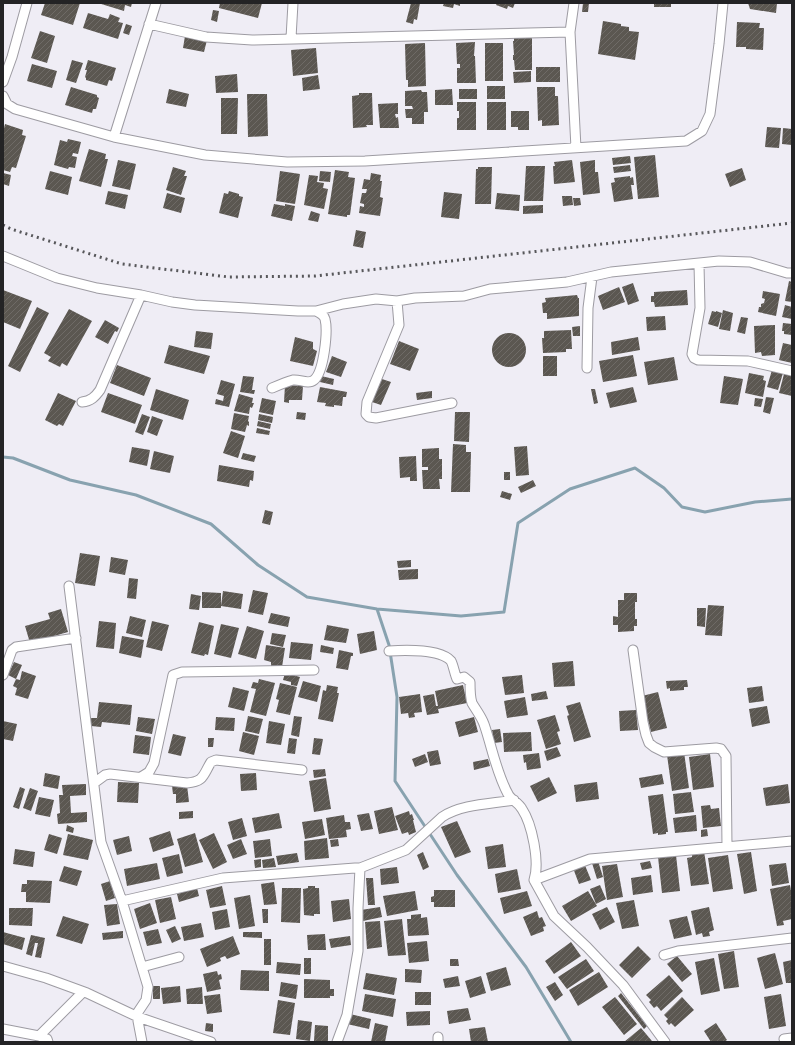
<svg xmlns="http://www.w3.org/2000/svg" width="795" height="1045" font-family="Spectral,serif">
<defs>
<pattern id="building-hatch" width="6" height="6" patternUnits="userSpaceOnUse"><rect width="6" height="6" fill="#5b5751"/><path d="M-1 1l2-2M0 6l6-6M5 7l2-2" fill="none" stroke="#6f6b67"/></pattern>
</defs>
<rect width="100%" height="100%" fill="#efedf5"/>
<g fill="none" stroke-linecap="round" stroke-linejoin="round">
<path stroke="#88a2af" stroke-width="3" d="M3,457l10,1 57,22 66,15 75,29 47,41 49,32 70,12 84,7 43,-4 14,-89 52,-34 65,-21 29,20 18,19 23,5 50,-10 37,-3
M377,609l12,36 8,52 -2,84 62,94 69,92 45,75"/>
</g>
<path fill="url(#building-hatch)" d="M45,3h35l-7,22 -32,-10z
M98,3h34l-1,4 -6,-2 -1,6z
M220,3h42l-4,15 -39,-10z
M411,3h9l-3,17 -3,-1 -1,5 -7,-2z
M444,3h16v3l-6,-2 -1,4 -10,-2z
M497,3h18l-2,5 -5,-2 -1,3 -11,-4z
M583,3h6l-1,9h-6z
M654,3h17v4h-17z
M748,3h29l-1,10 -26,-4z
M213,10l6,1 -2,11 -6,-2z
M88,13l20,6 2,-5 10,4 -2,4 5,1 -5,16 -35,-11z
M603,21l18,3v2l8,1v4l10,1 -4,28 -37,-6z
M737,22l23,1 -1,5h5l-1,22 -17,-1v-2h-10z
M126,24l6,2 -3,9 -6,-2z
M40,31l15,5 -8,27 -16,-5z
M185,36l22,4 -3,12 -21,-4z
M514,38h18v32h-17l-1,-10h-1v-5h1l-1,-14h1z
M475,42l-1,14h1l1,27h-19v-15h3v-4h-3l-1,-21z
M425,43l1,43 -18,1v-7h-2l-1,-36z
M485,43h18v38h-18z
M316,48l2,25 -25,3 -2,-26z
M72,60l11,3 -7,20 -10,-3z
M88,60l28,8 -4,13 -3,-1 -2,6 -21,-6v-2l-1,-1 2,-7h-2z
M32,64l25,7 -5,17 -25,-7z
M536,67h24v15h-24z
M531,71v11l-17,1 -1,-11z
M237,74l1,18 -22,1 -1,-17z
M318,75l2,14 -17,2 -1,-13z
M487,86h18v13h-18z
M71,87l26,8v2l2,1 -3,11h-3l-1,4 -27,-8z
M537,87h18v9h3l1,29 -17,1v-6l-4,1z
M169,89l20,5 -3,13 -20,-4z
M452,89l1,16h-18v-15z
M459,89h18v10h-18z
M421,90l1,2h5l1,20h-4v12h-12v-6h-6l-1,-9h8l-1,-3h-7v-15z
M359,93h13l1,32h-7l1,2 -14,1 -1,-32 7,-1z
M247,94h20l1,42 -20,1z
M221,98h17l-1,36h-16z
M457,102h19v28h-19v-12h2v-7h-2z
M487,102h19v28h-19z
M398,103v11h-3l1,4 2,-1 1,11h-19l-2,-24z
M511,111h18v19h-11v-3h-7z
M5,124l18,6 -1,5 4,1 -10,32 -4,-1 -2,5 -7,-2v-38z
M767,127l14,1 -2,20 -14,-1z
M783,128l9,1v16l-10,-1z
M68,139l13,3 -3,12 -5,-1 -1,3 5,1 -2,11 -6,-1 -1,2 -14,-4 6,-25 7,2z
M89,149l17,5 -1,5h3l-7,28 -22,-6z
M655,155l4,42 -21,2 -4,-42z
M630,156l1,7 -18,2 -1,-7z
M118,160l18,4 -6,26 -18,-4z
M572,160l3,22 -21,2 -1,-18h2l-1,-4z
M595,160v12h3l2,21 -17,2 -3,-33z
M630,165l1,6 -17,2 -1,-6z
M526,166h19l-2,35h-19z
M173,167l13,4 -2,5h3l-6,19 -15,-5z
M478,167h14l-1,37h-16l1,-35h2z
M742,168l4,12 -16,7 -5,-13z
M335,170l14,2 -1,5 7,1 -5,37h-3v2l-19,-3z
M50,171l22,6 -4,18 -23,-6z
M280,171l20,3 -5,30 -19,-3z
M320,171l11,1 -1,10 -11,-1z
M3,173l8,2 -2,11 -6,-2z
M371,173l10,2 -1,6h2l-2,16 3,1 -3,18 -21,-3 1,-7 4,1v-3l-4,-1 2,-10h4l1,-4h-5l2,-10 6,1z
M309,175l9,1 -1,6 7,1 -1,5 5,1 -4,20 -20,-4z
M630,176v2l3,-1 1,8h-3l2,14 -19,3 -3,-19 4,-1 -1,-4z
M108,191l20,4 -3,14 -20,-5z
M229,191l10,3v2l4,1 -5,21 -19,-5 5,-20 4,1z
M444,192l18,2 -3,25 -18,-2z
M167,193l18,5 -4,15 -18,-5z
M497,193l23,2 -1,16 -24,-2z
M562,196h10l1,9 -10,1z
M573,198h7l1,7 -7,1z
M274,204l11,2v-2l10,2 -3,15 -21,-5z
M543,205v8l-20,1v-8z
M311,211l9,3 -2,8 -10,-2z
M356,230l10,2 -3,16 -10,-2z
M789,281l3,1v20l-7,-1z
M633,283l6,18 -11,4 -6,-18z
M619,287l6,15 -22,8 -5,-14z
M3,290l29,11 -12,28 -17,-7z
M687,290l1,15 -33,2 -1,-5h-3v-6h3v-4z
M763,291l17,3 -4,22 -18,-4 1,-5h2v-3l3,-1 1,-4 -3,-1z
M577,295l1,3h1v18l-32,3v-6h-4l-1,-10 4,-1 -1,-4z
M785,305l7,2v12l-10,-2z
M37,307l12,6 -29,59 -12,-6z
M69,309l23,12 -25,45 -5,-3 -2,4 -12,-6 3,-4 -7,-4z
M723,310l10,3 -3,18 -11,-2z
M712,311l4,1v-1l6,2 -4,14 -10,-3z
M665,316l1,14 -19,1 -1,-14z
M741,317l7,1 -3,16 -8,-2z
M105,320l14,8 -2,4 -2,-1 -7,13 -13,-7z
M783,323l9,1v11l-8,-1v-3h-2z
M775,325v30l-13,1 -1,-4 -6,1 -1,-27z
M580,326v10h-7l-1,-9z
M571,330l1,19h-6v3l-23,1 -1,-15h2v-7z
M196,331l17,2 -2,16 -17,-2z
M492 350a17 17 0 1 1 34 0a17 17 0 1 1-34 0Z
M295,337l18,5v7l4,2 -4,15 -23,-5z
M638,337l2,13 -28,5 -1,-13z
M399,341l20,8 -9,22 -20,-7z
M783,343l9,2v18l-13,-3z
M169,345l41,11 -6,18 -40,-11z
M633,355l4,21 -34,6 -4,-21z
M332,356l15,6 -6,15 -15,-5z
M543,356h14v20h-14z
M674,357l4,23 -30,5 -4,-23z
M117,365l34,13 -7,18 -34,-13z
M772,370l11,3 -5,17 -11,-3z
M749,373l15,3 -1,4 3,1 -3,16 -18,-4z
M784,374l8,1v21l-13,-3z
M243,376l11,1 -2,13h3l-1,4 -14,-2z
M321,376l13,3 -1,6 -13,-3z
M724,376l19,3 -5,26 -18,-2z
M382,379l9,3 -10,23 -9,-3z
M221,380l14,4 -6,23 -14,-3 1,-5 7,2 1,-5 -7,-2z
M285,385l18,1 -1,14h-13v3l-5,-1z
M320,387l27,5 -1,5h-3l-1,9 -8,-1v2l-9,-1 1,-3 -9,-1z
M633,387l4,15 -27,6 -4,-15z
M156,389l33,11 -6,20 -33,-10z
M591,389h4l3,14 -4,1z
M432,391v7l-15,2 -1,-7z
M58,393l18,8 -13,25 -4,-2 -2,2 -12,-6z
M108,393l34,12 -7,19 -34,-12z
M239,394l14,4 -1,5h2l-2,5 -2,-1 -1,7 -15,-3z
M766,397l8,1 -4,16 -7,-2z
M262,398l14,3 -3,14 -14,-3z
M755,398l8,1 -2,8 -7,-1z
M297,412l9,1 -1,7 -9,-1z
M455,412h15l-1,30 -15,-1z
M234,413l15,3 -1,5 1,1v4l-2,-1 -2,7 -14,-3z
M142,414l8,3 -7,18 -8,-3z
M259,414l14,3 -1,6 -14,-3z
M152,416l11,4 -6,16 -10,-4z
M258,421l13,3 -1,5 -13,-3z
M257,428l13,3 -1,4 -13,-2z
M231,431l14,5 -7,22 -15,-5z
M453,444l13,1v7h5l-1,40h-19z
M527,446l2,29 -13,1 -2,-29z
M132,447l18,3 -3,16 -18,-4z
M439,448v11h3v20h-3l1,10h-17l-1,-19h6v-3h-6v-18z
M154,451l20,5 -4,17 -20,-4z
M243,453l13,3 -2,6 -13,-3z
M416,456l1,25h-7v-4l-10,1 -1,-21z
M219,465l35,6 -1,10 -3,-1 -1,7 -32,-6z
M504,472h6v8h-6z
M533,480l3,6 -15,7 -3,-6z
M502,491l10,3 -2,6 -10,-3z
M265,510l8,2 -3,13 -8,-2z
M80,553l20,3 -5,30 -20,-3z
M111,557l17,3 -3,15 -16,-3z
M411,560v7l-13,1 -1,-7z
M418,569v10l-19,1 -1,-10z
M129,578l9,1 -2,20 -9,-1z
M253,590l15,3 -5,22 -15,-3z
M223,591l20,3 -2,15 -20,-3z
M202,592l19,1v15h-19z
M624,593h13v9h-2v17h2v7h-3v5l-16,1v-7h-5v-9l5,1v-17h6z
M191,594l10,2 -2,14 -10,-1z
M708,605l16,1 -2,30 -17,-1z
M697,608h9l-1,19 -8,-1z
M61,609l7,23 -38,11 -5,-17 25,-7 -2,-6z
M271,613l19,4 -2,10 -20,-4z
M130,616l16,4 -4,17 -16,-4z
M99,621l17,2 -2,26 -18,-2z
M152,621l17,4 -7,26 -16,-4z
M199,622l15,4 -6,29 -3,-1 -1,2 -13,-3z
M221,624l18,4 -8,30 -17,-4z
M327,625l22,4 -3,14 -22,-3z
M247,626l17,5 -8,28 -18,-5z
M374,631l3,19 -17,4 -3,-20z
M272,633l14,2 -3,12 -13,-3z
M122,636l22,4 -3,18 -22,-5z
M291,642l22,2 -2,16 -22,-2z
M266,645l19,3 -3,19 -11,-1v-4l-7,-2z
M321,645l13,3 -1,6 -13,-2z
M339,650l14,3v3h-2l-3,14 -12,-2z
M573,661l2,25 -21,1 -2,-24z
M14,662l8,3 -6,14 -8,-4z
M22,671l14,5 -8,23 -13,-4 2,-7 -4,-2 3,-7 4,1z
M285,673l15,4 -3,9 -6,-1v-3l-8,-2z
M522,675l2,18 -19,2 -3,-18z
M259,679l16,4 -9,33 -16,-4 6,-23 -5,-1 2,-6 5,1z
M687,680l1,7h-4v3l-14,1v-3l-3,1 -1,-8z
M303,681l18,5 -4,16 -19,-5z
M280,683l17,4 -7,28 -14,-3 3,-12 -3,-1z
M327,685l11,2 -1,6h2l-6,29 -15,-3 5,-29 3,1z
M463,685l4,18 -29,6 1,4 -12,2 -4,-19 11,-2 2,12h2l-3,-15z
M762,686l2,15 -15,2 -2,-15z
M233,687l16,4 -5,20 -16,-4z
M546,691l2,8 -16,2 -1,-7z
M658,692l9,36 -16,4 -9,-36z
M420,694l2,18 -8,1 1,4 -6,1 -1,-5 -7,1 -2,-17z
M525,697l3,18 -21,3 -3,-17z
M99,702l33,3 -2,20 -28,-3 -1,5 -10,-1v-8h6z
M580,702l11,35 -17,5 -7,-26 2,-1 -3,-9z
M767,706l3,17 -18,4 -3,-18z
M636,710l2,20 -18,1 -1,-20z
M555,715l5,16 -3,1 4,12 -15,5 -9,-29z
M248,716l15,3 -4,15 -14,-3z
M294,716l8,1 -3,20 -8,-2z
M138,717l17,2 -3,15 -16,-3z
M216,717l19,1 -1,13 -19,-1z
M474,717l4,15 -19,5 -4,-15z
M3,721l14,3 -4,17 -10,-2z
M269,721l16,3 -4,21 -15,-2z
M500,729l2,13 -8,1 -2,-13z
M243,732l16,4 -5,19 -15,-4z
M531,732l1,19 -28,1 -1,-19z
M173,734l13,3 -5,19 -13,-3z
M135,735l16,2 -2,18 -16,-2z
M208,738h6l-1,9h-5z
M289,738l8,1 -2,15 -8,-1z
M314,738l9,1 -3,16 -8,-1z
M557,747l4,9 -14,5 -3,-10z
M438,750l3,14 -11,2 -3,-14z
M684,752l5,36 -17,3 -5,-36z
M539,753l2,15 -14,2 -1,-8 -2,1 -1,-8z
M425,754l3,8 -13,5 -3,-8z
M710,754l4,33 -21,3 -4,-33z
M488,759l2,7 -16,4 -1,-8z
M325,769l1,7 -12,2 -1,-8z
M45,773l15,3 -2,13 -15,-3z
M256,773l1,17 -16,1 -1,-17z
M662,774l2,10 -23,4 -2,-10z
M549,777l8,16 -19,9 -8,-16z
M326,778l5,31 -17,3 -5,-31z
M118,782l21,1 -1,20 -21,-1z
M597,782l2,17 -23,3 -2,-17z
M86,784v11l-16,1 1,17 16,-1v10l-29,2 -1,-10 3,-1 -1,-18h4l-1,-10z
M788,784l2,19 -24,3 -3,-18z
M187,785l2,17 -13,1v-9h-3l-1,-8z
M20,787l5,2 -6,20 -6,-2z
M30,788l8,3 -7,20 -8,-3z
M691,792l3,20 -19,2 -2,-20z
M663,794l5,38h-2v2l-8,1v-2l-5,1 -5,-38z
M39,797l15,3 -4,17 -15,-3z
M710,805l1,4 8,-1 2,18 -18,2 -2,-22z
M392,807l6,23 -19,4 -5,-23z
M193,811v7l-14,1v-7z
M409,811l1,4 2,-1 2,6h-1l3,12 -7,3 -1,-3 -6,2 -7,-18z
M279,813l3,15 -27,5 -3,-15z
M369,813l4,16 -12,2 -4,-16z
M344,815l1,7h5l1,7 -5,1 1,7 -18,2 -3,-21z
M696,815l1,16 -22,2 -2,-15z
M242,818l5,18 -14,4 -5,-18z
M322,819l3,16 -20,4 -3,-17z
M457,821l14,31 -16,6 -14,-31z
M67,825l7,3 -1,5 -7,-2z
M707,829l1,7 -7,1v-7z
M170,831l4,14 -21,7 -4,-14z
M195,833l8,29 -18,5 -8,-28z
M214,833l13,29 -14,7 -14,-29z
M49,834l13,4 -5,16 -13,-4z
M68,834l25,6 -5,20 -25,-5z
M129,836l3,15 -15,4 -4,-15z
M327,838l2,20 -24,2 -1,-19z
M241,839l6,15 -14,5 -6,-14z
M270,839l2,17 -17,2 -2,-17z
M338,839l1,7 -8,1 -1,-7z
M503,844l3,23 -18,2 -3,-22z
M15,849l20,3 -2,15 -20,-3z
M704,851l5,33 -18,2 -4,-28 5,-1v-2l9,-1v-2z
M423,852l6,15 -6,3 -6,-15z
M751,852l6,39 -13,3 -7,-40z
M297,853l2,9 -21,3 -2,-9z
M179,854l4,19 -16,4 -5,-19z
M676,855l4,36 -18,2 -4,-36z
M728,855l5,34 -20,3 -5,-34z
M274,858l2,9 -13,1 -1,-8z
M261,859v8l-6,1 -1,-8z
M598,861l5,16 -6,2 -5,-16z
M650,861l2,7 -10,2 -2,-7z
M157,863l3,16 -33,7 -3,-17z
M584,863l7,17 -12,4 -6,-16z
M786,863l3,20 -17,3 -3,-21z
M617,864l6,33 -16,3 -5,-34z
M64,866l18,5 -5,15 -18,-5z
M397,867l2,16 -18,2 -1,-16z
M517,869l4,20 -23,4 -3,-19z
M651,875l2,17 -20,3 -2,-17z
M366,878h7l2,27h-7z
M27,880l25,1 -2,22 -24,-1v-10h-5l1,-8h5z
M110,881l5,17 -9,3 -5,-17z
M274,882l3,22 -13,1 -3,-21z
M600,885l6,14 -10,5 -6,-15z
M790,885l2,11v23l-9,2 1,4 -7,1 -7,-37z
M222,886l4,19 -16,3 -4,-18z
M308,886h7v2h4l1,26h-6v2l-10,-1 -1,-26 5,-1z
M197,888l2,8 -20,6 -2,-8z
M282,888h19l-1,35 -19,-1z
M434,890h21v17h-21v-5h-3v-5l3,-1z
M415,891l3,19 -31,6 -4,-20z
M527,891l5,15 -28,8 -4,-16z
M588,891l9,15 -26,15 -9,-15z
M250,895l5,31 -16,3 -5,-31z
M171,897l5,22 -16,4 -5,-23z
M349,899l2,20 -18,3 -2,-21z
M634,900l5,26 -17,3 -6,-26z
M150,903l7,20 -17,6 -6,-20z
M117,904l3,20 -13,2 -3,-21z
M380,907l2,10 -19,4 -2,-11z
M607,907l8,15 -15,8 -8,-16z
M709,907l5,23 -5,2 1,4 -7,1 -1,-4 -6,2 -5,-24z
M9,908h24l-1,18 -23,-1z
M227,909l3,18 -15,3 -3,-18z
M262,909h6v14h-5z
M537,911l2,7 3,-1 4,9 -3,1 1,4 -13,5 -8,-19z
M421,914v4l6,-1 2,18 -21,1 -1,-17h4v-4z
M63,916l26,8 -7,20 -26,-8z
M687,916l5,19 -18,4 -5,-19z
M402,919l4,36 -18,1 -4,-35z
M380,921l2,26 -15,2 -2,-27z
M201,923l3,14 -20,4 -3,-14z
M175,926l6,13 -9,4 -6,-13z
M158,929l4,14 -15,3 -4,-14z
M123,931v7l-20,2 -1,-7z
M3,932l22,6 -3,12 -19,-6z
M243,932h19v6l-19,-1z
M325,934l1,16h-18l-1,-15z
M31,935l14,3 -4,20 -6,-1 3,-14h-3l-3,13 -6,-2z
M233,936l7,18 -13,5 -2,-3 -5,2 1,3 -14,6 -7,-18z
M350,936l1,9 -20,3 -2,-9z
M264,939h7v26h-7z
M427,941l2,20 -20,2 -2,-20z
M571,942l10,14 -27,18 -9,-13z
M638,946l13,13 -19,19 -13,-13z
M734,951l5,36 -15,2 -6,-35z
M775,953l8,31 -18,5 -8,-31z
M677,956l15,18 -10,8 -15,-18z
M304,958h7v16h-7z
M714,958l6,33 -19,4 -6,-33z
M450,959h8l1,7h-9z
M586,959l8,12 -27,18 -9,-12z
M792,960v23h-6l-3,-21z
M277,962l24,2 -1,11 -24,-2z
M506,967l5,18 -20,6 -5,-18z
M405,969l17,1 -1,13 -16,-1z
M241,970l28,1v20l-29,-1z
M217,971l1,4 3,-1 1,5 -3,1 2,9 -14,3 -4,-18z
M599,972l9,15 -30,19 -9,-16z
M366,973l31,5 -3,17 -31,-6z
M669,975l14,16 -22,20 -4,-5 -3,2 -5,-6 2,-2 -5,-5z
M458,976l2,10 -15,2 -2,-9z
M481,976l5,17 -16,5 -5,-17z
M304,979l26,1v9h4v7h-4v2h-26z
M281,982l17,3 -2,14 -17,-3z
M555,982l8,13 -8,6 -9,-14z
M153,986h7v13h-7z
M180,986l1,16 -18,2 -2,-16z
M202,987l1,17h-16l-1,-15z
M415,992h16v13h-16z
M621,993l26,33 -3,3 -26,-33z
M220,994l2,18 -15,2 -3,-18z
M365,994l31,5 -3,18 -31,-6z
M781,994l5,32 -17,3 -5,-32z
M615,997l22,27 -13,11 -22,-28z
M682,997l12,13 -19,17 -4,-4 -2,2 -3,-4 2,-2 -4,-4z
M278,1000l17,3 -5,32 -17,-2z
M468,1008l3,12 -22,4 -2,-13z
M430,1011v14l-23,1 -1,-14z
M350,1014l21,5 -2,10 -22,-5z
M298,1020l14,2 -2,19 -14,-2z
M206,1023l7,1v8l-8,-1z
M375,1023l13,3 -3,16h-14z
M716,1023l11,17 -3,2h-13l-7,-11z
M315,1025l13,1v16l-14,-1z
M485,1027l3,15h-17l-2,-13z
M641,1028l11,13 -28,1z"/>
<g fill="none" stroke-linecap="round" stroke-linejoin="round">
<g stroke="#9d9ba2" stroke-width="11">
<path id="minor" d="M574,3l-4,29 6,116
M149,24l57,13 46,3 318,-8
M291,38l2,-35
M3,82l9,-25 15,-54
M3,96l4,8 8,5 99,28 91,18 82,7 78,-1 321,-20 16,-10 8,-17 9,-70 4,-41
M114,137l42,-134
M3,256l54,22 40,10 44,7 31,7 23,3 103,6h18l27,-7 33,-5 21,2 18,-3 49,-2 26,-7 77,-7 44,-10 108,-11 31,1 37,11h5
M699,264l1,44 -8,46 2,4 4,2 50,1 44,10
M397,301l2,24 -32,77 -1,12 3,3 7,1 76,-15
M587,368l1,-60 4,-31
M272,388c7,-3 14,-6 21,-8 7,-1 15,5 21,0 10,-8 14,-49 11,-61 -1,-4 -5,-6 -9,-8
M82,402c9,-1 13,-5 18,-12l41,-95
M69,586l32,256 21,59 26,86 -2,13 -8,12v9l4,21
M633,650l10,72 3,13 3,8 5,4 10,5 52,-4 5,1 5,7 1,90
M389,651c15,-1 51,-2 62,10 2,3 4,14 6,18l7,-2 6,5c0,6 0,15 2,21 4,7 9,13 12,21 8,23 12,48 24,70 3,6 10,8 14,15 10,15 18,53 12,71l20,36 33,31 36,38 42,57
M3,675l9,-25 4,-3 60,-9
M141,777l8,-5 5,-9 19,-88 9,-3 132,-2
M94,783l11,-8 5,-1 77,9c17,-1 16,-8 24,-21l5,-2 86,10
M534,880l56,-21 202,-18
M122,901l101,-23 132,-10h5l46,-18 36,-33c20,-13 49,-13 72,-17
M664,955l14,-4 114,-13
M3,966l43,12 41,15 51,24 73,25
M142,967l37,-10
M3,1029l36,7 44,-44
M39,1036l8,3 1,3
M784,1039l8,-1
M337,1042l10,-27 11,-64v-43l2,-40
M438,1042v-5"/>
</g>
<use href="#minor" stroke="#fff" stroke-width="9"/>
<path stroke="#57575a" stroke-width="3" stroke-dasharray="2 4" stroke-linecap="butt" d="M3,225l8,4 111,35 107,13 86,-1 477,-53"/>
</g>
<rect width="795" height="1045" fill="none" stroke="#232325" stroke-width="8"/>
</svg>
